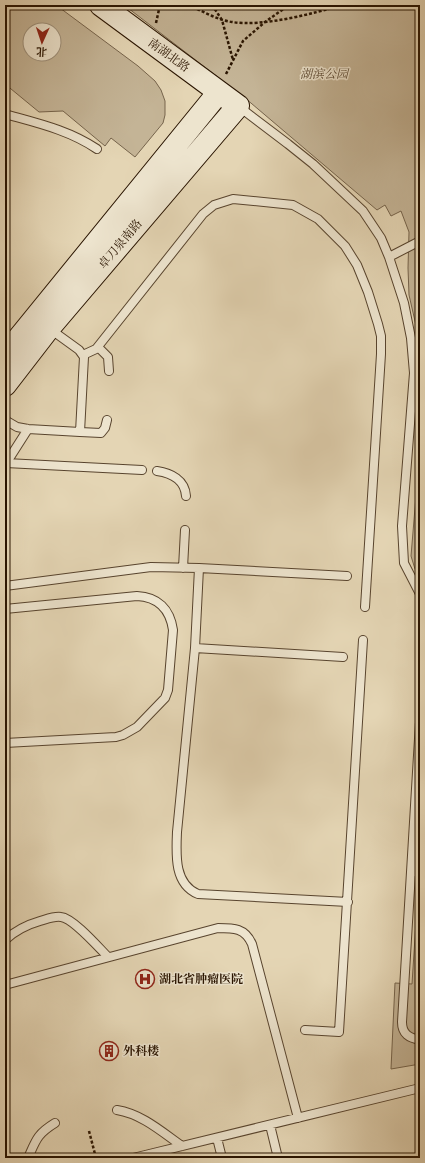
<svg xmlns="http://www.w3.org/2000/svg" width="425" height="1163" font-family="'IM FELL Great Primer','Noto Serif SC',serif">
<rect width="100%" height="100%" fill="#e4d5b4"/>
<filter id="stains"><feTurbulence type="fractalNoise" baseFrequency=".005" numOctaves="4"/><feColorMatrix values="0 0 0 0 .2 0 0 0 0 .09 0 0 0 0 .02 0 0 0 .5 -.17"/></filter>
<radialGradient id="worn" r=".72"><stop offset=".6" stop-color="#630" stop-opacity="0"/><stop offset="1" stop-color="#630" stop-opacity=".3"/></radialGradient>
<path fill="#c4b496" stroke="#76644c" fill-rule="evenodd" d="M5,5h51l82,61 17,15 6,9 4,11v14l-2,8 -28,34 -24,-19 -6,8 -42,-35 -24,1 -34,-28zM30,30h24v24h-24z
M124,5h296v338l-11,-48 -1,-27 1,-36 -8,-21 -10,5 -6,-11 -8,5 -132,-112z
M420,471v106l-5,-8 -4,-13 7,-84z
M420,859v205l-29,5 4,-86 17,1z"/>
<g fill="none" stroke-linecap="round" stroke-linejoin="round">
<g stroke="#58442e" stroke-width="10">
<path id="lane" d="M238,106l50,38 25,20 50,47 18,27 8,19 15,46 7,35 3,35 -12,153 2,37 16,31
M5,114c32,9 64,16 92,35
M389,257l31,-16
M98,347l10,10 1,14
M83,355l13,-6 107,-135 11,-9 19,-6 60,6 25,14 27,27 12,19 11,27 10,32 3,12v18l-16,253
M5,420l12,7 11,2 52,3 4,-75 -5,-7 -29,-21
M80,432l21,1 4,-5 2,-8
M6,463l136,7
M5,465l23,-36
M157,471c14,2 28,9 29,25
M183,568l2,-38
M199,568l-4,80 -18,184c-1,23 -3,52 21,62l150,8
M5,586l146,-19 48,1 148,8
M5,609l132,-13c21,1 33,13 36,34l-5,60 -3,8 -28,29 -14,8 -7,2 -111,6
M195,648l148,9
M420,722l-18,300c0,12 7,16 18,18
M411,872h9
M5,940c11,-10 21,-15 35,-19 7,-2 14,-5 21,-4 12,1 38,31 47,40
M5,985l213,-57c16,0 27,0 34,16l46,174
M305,1030l34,2 24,-392
M117,1110c25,4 45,22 65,36
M270,1125l8,33
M217,1138l5,20
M28,1158c8,-18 9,-24 27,-35
M133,1158l287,-70"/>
</g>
<g stroke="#291401" stroke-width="24">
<path id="secondary" d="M5,355l214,-263
M5,385l44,-57 189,-222 -137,-101"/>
</g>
<path stroke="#291401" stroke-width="2.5" stroke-dasharray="3 2" stroke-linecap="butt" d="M188,5c15,6 29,15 44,17 30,5 80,-8 110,-17
M212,5l10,15 11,40
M156,23l4,-18
M226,74l17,-33 22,-19 24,-17
M89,1131l7,27"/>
<use href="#lane" stroke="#ede4ce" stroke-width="8"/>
<use href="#secondary" stroke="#ede4ce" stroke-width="22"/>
</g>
<defs>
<g id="hospital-ring" transform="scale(1)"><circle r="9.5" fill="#ede4ce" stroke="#8f2418" stroke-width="1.5"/><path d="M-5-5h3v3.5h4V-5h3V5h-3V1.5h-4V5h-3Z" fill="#8f2418"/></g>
<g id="building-ring" transform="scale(1)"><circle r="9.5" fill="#ede4ce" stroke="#8f2418" stroke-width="1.5"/><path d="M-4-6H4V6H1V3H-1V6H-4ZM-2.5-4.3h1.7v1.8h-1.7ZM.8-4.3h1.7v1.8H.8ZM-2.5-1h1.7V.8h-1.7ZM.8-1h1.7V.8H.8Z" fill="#8f2418"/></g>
</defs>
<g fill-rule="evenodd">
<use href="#hospital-ring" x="145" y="979"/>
<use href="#building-ring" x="109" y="1051"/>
</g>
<g text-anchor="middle" stroke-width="3" stroke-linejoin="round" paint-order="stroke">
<g font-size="12" fill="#291401" stroke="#ede4ce">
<text transform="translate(169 55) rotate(36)" y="4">南湖北路</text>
<text transform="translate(120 244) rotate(-50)" y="4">卓刀泉南路</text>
</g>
<g font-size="12" font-style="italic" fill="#58442e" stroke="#ede4ce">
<text x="324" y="78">湖滨公园</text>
</g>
<g font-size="12" font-weight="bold" fill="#291401" stroke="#ede4ce" text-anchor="start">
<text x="159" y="983">湖北省肿瘤医院</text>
<text x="123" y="1055">外科楼</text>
</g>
</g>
<rect width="425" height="1163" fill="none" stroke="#e4d5b4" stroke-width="20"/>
<rect x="6" y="6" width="413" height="1151" fill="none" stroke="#291401" stroke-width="2"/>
<rect x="10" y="10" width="405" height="1143" fill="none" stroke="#291401"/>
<g transform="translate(42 42) rotate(183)"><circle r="19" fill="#ede4ce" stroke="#9f917c"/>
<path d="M0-3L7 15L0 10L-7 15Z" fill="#8f2418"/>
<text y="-6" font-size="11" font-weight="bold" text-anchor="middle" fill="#291401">北</text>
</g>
<rect width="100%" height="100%" filter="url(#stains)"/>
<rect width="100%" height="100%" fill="url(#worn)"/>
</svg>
